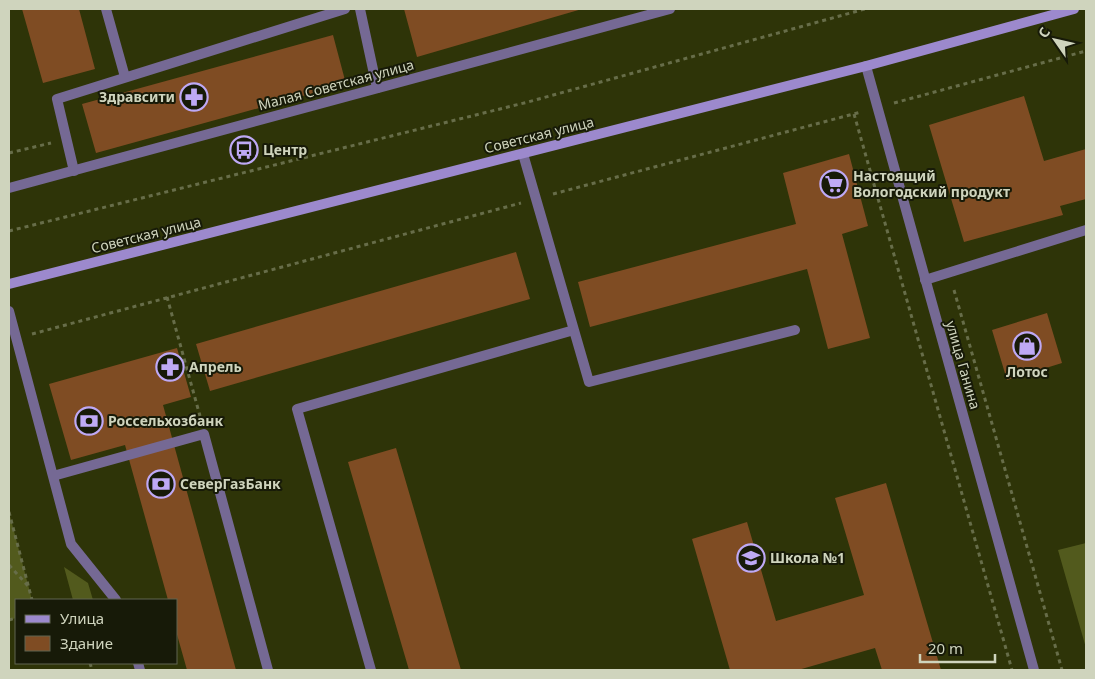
<svg xmlns="http://www.w3.org/2000/svg" width="1095" height="679" font-family="'Noto Sans',sans-serif">
<rect width="100%" height="100%" fill="#2e3408"/>
<path fill="#525a1d" d="M9,512l23,88h-16v18l-7,2z
M1086,543v105l-28,-98z
M64,567l24,16 5,17h-20z"/>
<path fill="#7f4c23" d="M22,9h57l16,60 -52,14z
M404,9h178l-165,48z
M333,35l13,49 -250,69 -14,-49z
M1024,96l20,65 42,-12v50l-26,7 3,9 -99,27 -35,-117z
M849,154l19,72 -26,8 28,104 -42,11 -21,-80 -217,58 -12,-45 218,-58 -13,-51z
M516,252l14,47 -320,92 -14,-47z
M1047,313l15,50 -55,17 -15,-50z
M177,348l14,49 -28,8 73,265h-49l-11,-39v-31h-8l-43,-155 -54,15 -22,-76z
M396,448l65,222h-52l-61,-208z
M886,483l55,187h-59l-7,-22 -77,22h-68l-38,-131 55,-17 29,99 88,-26 -29,-97z"/>
<g fill="none" stroke-linecap="round" stroke-linejoin="round">
<path stroke="#676d49" stroke-width="3" stroke-dasharray="4 4" stroke-linecap="butt" d="M894,103l192,-52
M854,114l158,556
M9,153l42,-10
M553,194l308,-82
M9,231l519,-129 337,-93
M954,290l108,380
M167,297l33,119
M32,334l489,-131
M9,512l23,88
M9,565l19,21
M9,620l7,-2
M90,663l2,7"/>
<path stroke="#756994" stroke-width="10" d="M106,9l19,68
M360,9l17,79
M523,154l66,228 206,-52
M74,171l-17,-72 288,-90
M925,280l161,-50
M9,311l62,233 45,56
M53,476l151,-42 64,236
M138,663l2,7
M371,670l-74,-261 277,-79"/>
<path stroke="#756994" stroke-width="10" d="M866,66l168,604
M9,188l661,-179"/>
<path stroke="#9c89cd" stroke-width="10" d="M9,284l857,-218 208,-57"/>
</g>
<defs>
<g id="pharmacy-ring" transform="scale(1.4375)"><circle r="9.5" fill="#171a08" stroke="#bea9f5" stroke-width="1.5"/><path d="M-2-6h4v4h4v4h-4v4h-4v-4h-4v-4h4Z" fill="#bea9f5"/></g>
<g id="bus-ring" transform="scale(1.4375)"><circle r="9.5" fill="#171a08" stroke="#bea9f5" stroke-width="1.5"/><path d="M-5-6H5V4H4V6H2V4H-2V6H-4V4H-5ZM-3.5-4V0h7V-4ZM-3.5 1.2v1.5H-2V1.2ZM2 1.2v1.5H3.5V1.2Z" fill="#bea9f5"/></g>
<g id="supermarket-ring" transform="scale(1.4375)"><circle r="9.5" fill="#171a08" stroke="#bea9f5" stroke-width="1.5"/><path d="M-6-5.5h2.5l.6 2H6L4.5 2H-2.5L-4.4-4H-6ZM-1.5 3.2a1.3 1.3 0 1 0 .1 0ZM3 3.2a1.3 1.3 0 1 0 .1 0Z" fill="#bea9f5"/></g>
<g id="shop-ring" transform="scale(1.4375)"><circle r="9.5" fill="#171a08" stroke="#bea9f5" stroke-width="1.5"/><path d="M-5-2.5h2.3a2.7 3.5 0 0 1 5.4 0H5L5.5 6h-11ZM-1.5-2.5h3a1.5 2.3 0 0 0-3 0Z" fill="#bea9f5"/></g>
<g id="bank-ring" transform="scale(1.4375)"><circle r="9.5" fill="#171a08" stroke="#bea9f5" stroke-width="1.5"/><path d="M-6-4H6V4H-6ZM0-2.3a2.3 2.3 0 1 0 0 4.6a2.3 2.3 0 1 0 0-4.6Z" fill="#bea9f5"/></g>
<g id="school-ring" transform="scale(1.4375)"><circle r="9.5" fill="#171a08" stroke="#bea9f5" stroke-width="1.5"/><path d="M0-5L7-2L0 1L-7-2ZM-4 1L0 2.5L4 1V4Q0 6-4 4Z" fill="#bea9f5"/></g>
</defs>
<g fill-rule="evenodd">
<use href="#pharmacy-ring" x="194" y="97"/>
<use href="#bus-ring" x="244" y="150"/>
<use href="#supermarket-ring" x="834" y="184"/>
<use href="#shop-ring" x="1027" y="346"/>
<use href="#pharmacy-ring" x="170" y="367"/>
<use href="#bank-ring" x="89" y="421"/>
<use href="#bank-ring" x="161" y="484"/>
<use href="#school-ring" x="751" y="558"/>
</g>
<g text-anchor="middle" stroke-width="4" stroke-linejoin="round" paint-order="stroke">
<g font-size="14" fill="#cfd4bd" stroke="#171a08">
<text transform="translate(336 85) rotate(-15)" y="5">Малая Советская улица</text>
<text transform="translate(539 135) rotate(-14)" y="5">Советская улица</text>
<text transform="translate(146 235) rotate(-14)" y="5">Советская улица</text>
<text transform="translate(963 365) rotate(74)" y="5">улица Ганина</text>
</g>
<g font-size="14" font-weight="bold" fill="#cfd4bd" stroke="#171a08" text-anchor="start">
<text x="175" y="102" text-anchor="end">Здравсити</text>
<text x="263" y="155">Центр</text>
<text x="853" y="181">Настоящий<tspan x="853" dy="16">Вологодский продукт</tspan></text>
<text x="189" y="372">Апрель</text>
<text x="1027" y="377" text-anchor="middle">Лотос</text>
<text x="108" y="426">Россельхозбанк</text>
<text x="180" y="489">СеверГазБанк</text>
<text x="770" y="563">Школа №1</text>
</g>
</g>
<rect width="1095" height="679" fill="none" stroke="#cfd4bd" stroke-width="20"/>
<rect x="15" y="599" width="162" height="65" fill="#171a08" stroke="#616450"/>
<rect x="25" y="615" width="25" height="8" fill="#9c89cd" stroke="#616450"/>
<text x="60" y="624" font-size="15" fill="#cfd4bd">Улица</text>
<rect x="25" y="636" width="25" height="15" fill="#7f4c23" stroke="#616450"/>
<text x="60" y="649" font-size="15" fill="#cfd4bd">Здание</text>
<g transform="translate(1055 40) rotate(304)" stroke="#171a08" stroke-width="4" paint-order="stroke">
<path d="M0-4L9 19L0 12L-9 19Z" fill="#cfd4bd"/>
<text y="-8" font-size="14" font-weight="bold" text-anchor="middle" fill="#cfd4bd">С</text>
</g>
<path d="M920 654v8h75v-8" fill="none" stroke="#cfd4bd" stroke-width="2.5"/>
<text x="928" y="654" font-size="15" fill="#cfd4bd" stroke="#171a08" stroke-width="4" paint-order="stroke">20 m</text>
</svg>
